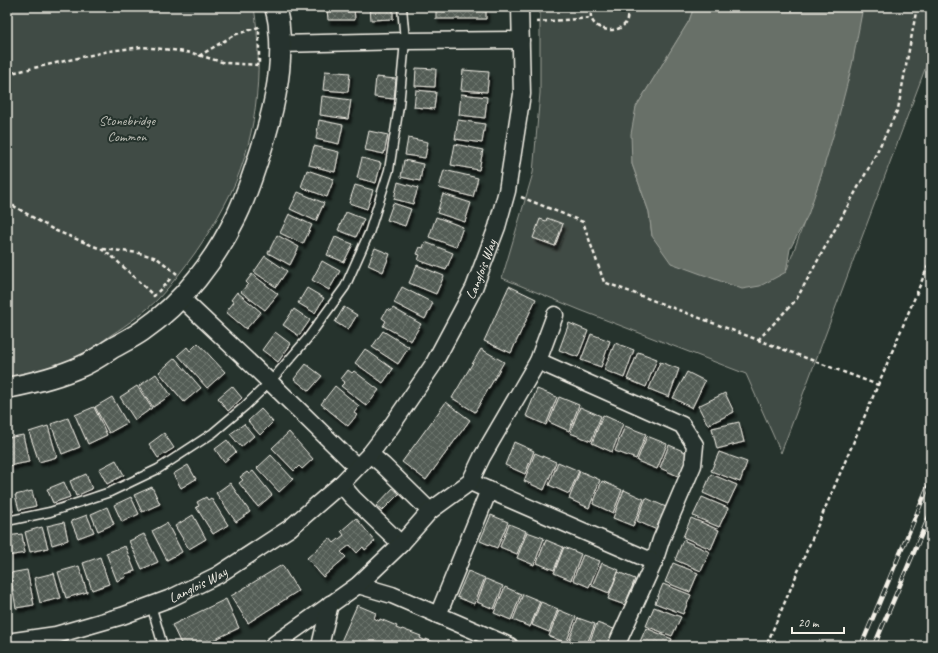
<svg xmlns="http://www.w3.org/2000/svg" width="938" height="653" font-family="Caveat,sans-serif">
<defs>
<pattern id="building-cross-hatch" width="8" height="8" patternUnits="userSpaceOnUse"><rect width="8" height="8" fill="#525c55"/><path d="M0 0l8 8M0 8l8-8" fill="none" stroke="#6c746d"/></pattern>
<filter id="shadow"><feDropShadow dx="2.5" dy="4.5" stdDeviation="1" flood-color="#0009"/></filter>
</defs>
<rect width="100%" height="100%" fill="#26332d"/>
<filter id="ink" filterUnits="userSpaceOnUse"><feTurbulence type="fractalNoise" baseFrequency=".025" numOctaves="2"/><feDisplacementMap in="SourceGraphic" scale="8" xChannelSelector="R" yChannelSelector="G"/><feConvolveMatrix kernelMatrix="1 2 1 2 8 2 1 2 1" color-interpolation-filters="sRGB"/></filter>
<g filter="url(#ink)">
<path fill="#414b45" stroke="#9a9e96" d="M7,7h247c10,64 3,139 -29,197 -9,17 -19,33 -30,49 -11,15 -23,31 -36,45 -14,14 -31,26 -48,37 -18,13 -36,25 -57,34 -15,6 -32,8 -47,12z
M540,7h154l-5,14 -53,86 -4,57 17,48 3,24 134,36 35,-96 42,-169h68v46l-150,400 -35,-79 -166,-64 -78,-32 31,-105 7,-80z"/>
<path fill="#676f68" stroke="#9fa39b" d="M694,7h169l-11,58 -15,58 -16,53 -13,39 -18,34 -4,23 -26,14 -18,3 -71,-26 -19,-27 -3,-24 -17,-48 -1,-30 5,-27 53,-86z"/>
<path fill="url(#building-cross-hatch)" stroke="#f4f1e8" filter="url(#shadow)" d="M324,7h30l1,13h-27l-1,-11h-3z
M370,7h23v12l-22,1z
M436,7h50v12h-50z
M416,68l20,1 -1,18 -20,-1z
M463,70l26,2 -2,20 -26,-2z
M325,71l25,2 -2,19 -25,-2z
M376,77l20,2 -2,20 -20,-2z
M416,90l20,2 -2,17 -20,-2z
M461,94l26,3 -2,21 -26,-3z
M322,96l29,4 -3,19 -28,-4z
M319,120l24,5 -4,19 -23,-5z
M458,120l27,4 -3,19 -27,-4z
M369,131l19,4 -4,19 -19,-4z
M408,138l20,4 -3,16 -20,-3z
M455,144l28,6 -4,20 -28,-5z
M314,146l25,6 -4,20 -26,-7z
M362,158l19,5 -5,20 -19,-5z
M404,160l19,4 -3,17 -19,-4z
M307,170l27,9 -7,18 -26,-10z
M444,170l34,8 -5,19 -34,-9z
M398,182l20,6 -5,16 -19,-5z
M355,185l18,5 -6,19 -18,-6z
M298,192l26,11 -8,18 -26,-12z
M443,194l28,9 -6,19 -28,-9z
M393,203l18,6 -6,17 -18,-6z
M346,212l18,7 -8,18 -18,-7z
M289,214l23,11 -9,19 -23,-11z
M436,217l27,10 -7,20 -27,-10z
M547,218l16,6 -8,22 -22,-8 7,-19 6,2z
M277,235l22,12 -9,18 -22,-12z
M335,237l18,7 -9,18 -17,-7z
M425,242l28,11 -7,17 -28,-10 2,-5 -3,-1 3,-7 3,1z
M375,248l15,6 -7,18 -15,-7z
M265,256l22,15 -11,16 -22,-15z
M322,261l18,10 -11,19 -17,-10z
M417,265l27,11 -8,18 -27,-11z
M252,274l26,20 -13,16 -24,-18 7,-8 -2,-2z
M509,286l27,13 -25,54 -27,-12z
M402,287l31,16 -8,16 -31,-16z
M307,288l17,10 -9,15 -17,-10z
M237,292l24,20 -15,17 -20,-17 8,-10 -3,-2z
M344,307l13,8 -9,15 -13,-8z
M393,308l28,16 -10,17 -28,-15 3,-5 -4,-3 5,-9 4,2z
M294,309l16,11 -11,16 -16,-11z
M569,323l19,8 -10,26 -19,-7z
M383,331l26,16 -11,17 -26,-17z
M275,332l16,12 -13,18 -16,-12z
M591,334l19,7 -9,26 -20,-7z
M198,343l27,29 -18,16 -29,-33 9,-8 3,4z
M615,343l19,7 -10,28 -20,-8z
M365,349l28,20 -10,14 -28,-20z
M481,349l23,13 -29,50 -23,-14z
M638,352l19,7 -11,28 -19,-8z
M175,358l26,30 -17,14 -25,-30z
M660,362l19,7 -10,28 -20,-8z
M306,364l16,12 -13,15 -15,-12z
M348,370l4,3 2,-2 25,19 -12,16 -26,-20 4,-4 -4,-3z
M687,372l18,9 -13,27 -19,-10z
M156,374l15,21 -18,12 -14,-21z
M137,386l15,22 -17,12 -15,-23z
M232,386l10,12 -14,13 -10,-13z
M335,386l24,20 -5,7 3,2 -9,11 -27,-22z
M537,389l20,8 -11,28 -20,-9z
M725,393l9,19 -26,13 -10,-19z
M112,397l15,26 -18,10 -14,-26z
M559,397l20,8 -10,26 -20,-9z
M446,402l24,18 -44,60 -24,-18z
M94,407l13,28 -19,9 -13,-29z
M580,407l21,9 -10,25 -21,-8z
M261,409l12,13 -13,13 -12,-14z
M603,415l20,9 -11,28 -20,-9z
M68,418l12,29 -18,7 -11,-30z
M739,422l5,20 -27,7 -5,-21z
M244,424l10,12 -13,11 -11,-13z
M48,426l9,31 -18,5 -10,-30z
M625,426l21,8 -10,25 -21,-8z
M289,432l24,27 -11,10 -3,-3 -5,5 -22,-23z
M164,433l10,15 -16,10 -9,-14z
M23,435l6,27 -21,4 -1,-28z
M647,436l20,8 -10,25 -20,-8z
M227,440l9,12 -12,10 -9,-13z
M514,442l20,9 -9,23 -20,-9z
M669,445l21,9 -10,23 -20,-9z
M719,452l28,10 -7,20 -29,-11z
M535,453l21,9 -12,28 -20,-9z
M271,455l22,24 -14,13 -22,-24z
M116,460l8,15 -17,9 -8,-15z
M558,462l21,9 -10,23 -20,-9z
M188,465l8,14 -15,9 -8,-14z
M253,471l19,24 -14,12 -19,-24 4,-3 -3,-3 7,-5 2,2z
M580,471l20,9 -11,28 -20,-9z
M86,474l6,15 -16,7 -6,-15z
M711,474l26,11 -9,19 -25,-11z
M602,481l20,9 -9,23 -20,-9z
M64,482l6,15 -17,6 -6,-14z
M230,483l20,29 -14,10 -20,-29z
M395,486l6,6 -19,19 -6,-5z
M152,487l8,17 -18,8 -8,-17z
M624,490l20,9 -11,27 -20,-8z
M32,491l4,15 -17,4 -4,-15z
M10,496l3,16 -6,1v-16z
M131,497l8,17 -17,8 -8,-17z
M206,497l2,3 3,-2 17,27 -15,9 -17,-27 3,-1 -2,-4z
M702,497l26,11 -9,19 -26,-11z
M646,498l20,9 -9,23 -20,-9z
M107,507l7,17 -16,7 -7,-17z
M87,515l7,17 -16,6 -7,-17z
M193,515l13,24 -17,10 -14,-23z
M491,515l17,7 -11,26 -17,-7z
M356,518l19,23 -10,9 -2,-3 -6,6 -7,-8 -9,7 5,5 -23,20 -16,-19 23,-20 4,5 10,-8 -3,-4z
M691,518l28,12 -8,19 -28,-12z
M64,522l4,18 -16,5 -5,-19z
M167,523l15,29 -15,8 -15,-29z
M509,524l17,7 -9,23 -17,-7z
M42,527l6,21 -18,4 -5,-20z
M527,532l17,6 -10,27 -17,-7z
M22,534l3,19 -17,3 -1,-20z
M144,534l14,28 -16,7 -13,-28z
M546,540l17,7 -9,23 -17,-7z
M683,540l27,12 -9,19 -26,-11z
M125,546l10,25 -10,3 1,3 -9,4 -11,-28z
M564,547l17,7 -10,26 -17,-7z
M583,555l17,6 -11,26 -16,-7z
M100,557l9,27 -17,6 -9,-27z
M602,563l17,7 -10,23 -17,-7z
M673,563l25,10 -8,19 -25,-10z
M282,565l16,26 -50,32 -17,-27z
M79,566l8,26 -21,6 -8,-26z
M27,570l7,35 -18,3 -6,-35z
M468,571l17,7 -11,26 -17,-7z
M618,572l17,7 -10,26 -17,-6z
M54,573l7,25 -21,5 -6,-25z
M486,579l17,7 -9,23 -17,-7z
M663,584l28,11 -8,19 -28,-11z
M505,587l16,7 -10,26 -17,-7z
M523,594l17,7 -10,26 -17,-7z
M226,599l13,29 -38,18h-19l-10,-21z
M541,602l17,7 -9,23 -17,-7z
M357,605l19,8 -2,5 5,3 1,-2 17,7 -1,2 5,2 1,-1 19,7 -1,2 6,3v-2l17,7h-104z
M654,607l27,10 -9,19 -26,-10z
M559,610l17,7 -10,26 -17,-7z
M578,618l17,6 -9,22h-12l-6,-3z
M597,623l17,6 -6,17h-20z
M646,628l26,11 -3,7h-31z"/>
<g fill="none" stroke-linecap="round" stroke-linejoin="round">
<g stroke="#f4f1e8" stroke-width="11">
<path id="service" d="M7,521l43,-9 60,-20 48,-23 55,-36 32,-27 25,-24 37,-43 38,-52 24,-54 20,-63 10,-64 6,-65 -3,-34
M151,605l12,41"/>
</g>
<g stroke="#f4f1e8" stroke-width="19">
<g id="minor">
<path d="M280,44l125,-3 116,-1"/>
<path d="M180,297l90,85 87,85"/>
<path d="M538,361l144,64 13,20 -2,20 -32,75 -7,22 -38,84"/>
<path d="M370,454l13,11 47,46"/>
<path d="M470,482l184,80"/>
<path d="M341,484l12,14 48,46"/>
<path d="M358,585l34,10 118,51"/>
<path d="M438,615l51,-125"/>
<path id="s1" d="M7,642l49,-7 66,-19 49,-18 47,-23 72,-47 51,-44 29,-30 20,-26 43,-63 41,-77 23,-61 10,-36 15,-97 -2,-87"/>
<path d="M272,646l86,-61 43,-41 29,-33 40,-29 12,-25 56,-96 17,-46"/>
<path d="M320,646l10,-42"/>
</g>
</g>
<g stroke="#f4f1e8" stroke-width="23">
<path id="tertiary" d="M7,388c26,-5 51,-11 75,-22 10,-4 20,-11 29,-17 10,-6 21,-11 31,-18 41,-28 74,-72 95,-116 10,-21 17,-43 24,-65 12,-37 23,-84 18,-122 0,-7 -2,-14 -4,-21"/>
</g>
<path stroke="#f4f1e8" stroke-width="2.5" stroke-dasharray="4 3" stroke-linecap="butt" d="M593,7c-14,26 44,35 33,0
M536,22l55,-4
M199,56l35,-21 25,-8
M7,74l102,-23 33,-4 30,3 20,3 33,10 34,2v-38
M521,197l62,25 21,60 274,103 -112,261
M7,202l47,28 47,19 13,9 40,38 18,-19
M103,249l36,4 18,5 20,16
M758,340l38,-40 76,-138 26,-53 19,-102
M878,385l53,-126"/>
<use href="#service" stroke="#26332d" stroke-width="8"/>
<use href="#minor" stroke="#26332d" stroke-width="16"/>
<use href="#tertiary" stroke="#26332d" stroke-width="20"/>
<g stroke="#f4f1e8" stroke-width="4.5">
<path id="rail" d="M861,646l70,-166
M874,646l57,-134"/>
</g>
<use href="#rail" stroke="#26332d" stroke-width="3" stroke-dasharray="9" stroke-linecap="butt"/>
</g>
</g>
<g text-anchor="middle" stroke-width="4" stroke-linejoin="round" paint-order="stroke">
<g font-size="14" fill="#bebfb7" stroke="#26332d">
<text x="127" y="125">Stonebridge<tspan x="127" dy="16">Common</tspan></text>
</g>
<g font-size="14" fill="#f4f1e8" stroke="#26332d">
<text dy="5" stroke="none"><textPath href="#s1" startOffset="634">Langlois Way</textPath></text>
<text dy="5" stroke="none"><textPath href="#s1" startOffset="200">Langlois Way</textPath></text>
</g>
</g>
<rect width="938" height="653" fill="none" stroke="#26332d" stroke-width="24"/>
<rect x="12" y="12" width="914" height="629" fill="none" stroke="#f4f1e8" stroke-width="1.5" filter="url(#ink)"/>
<path d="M792 627v6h52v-6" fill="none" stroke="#f4f1e8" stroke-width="2"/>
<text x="798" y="627" font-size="12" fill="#f4f1e8" stroke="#26332d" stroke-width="3" paint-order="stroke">20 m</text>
</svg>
